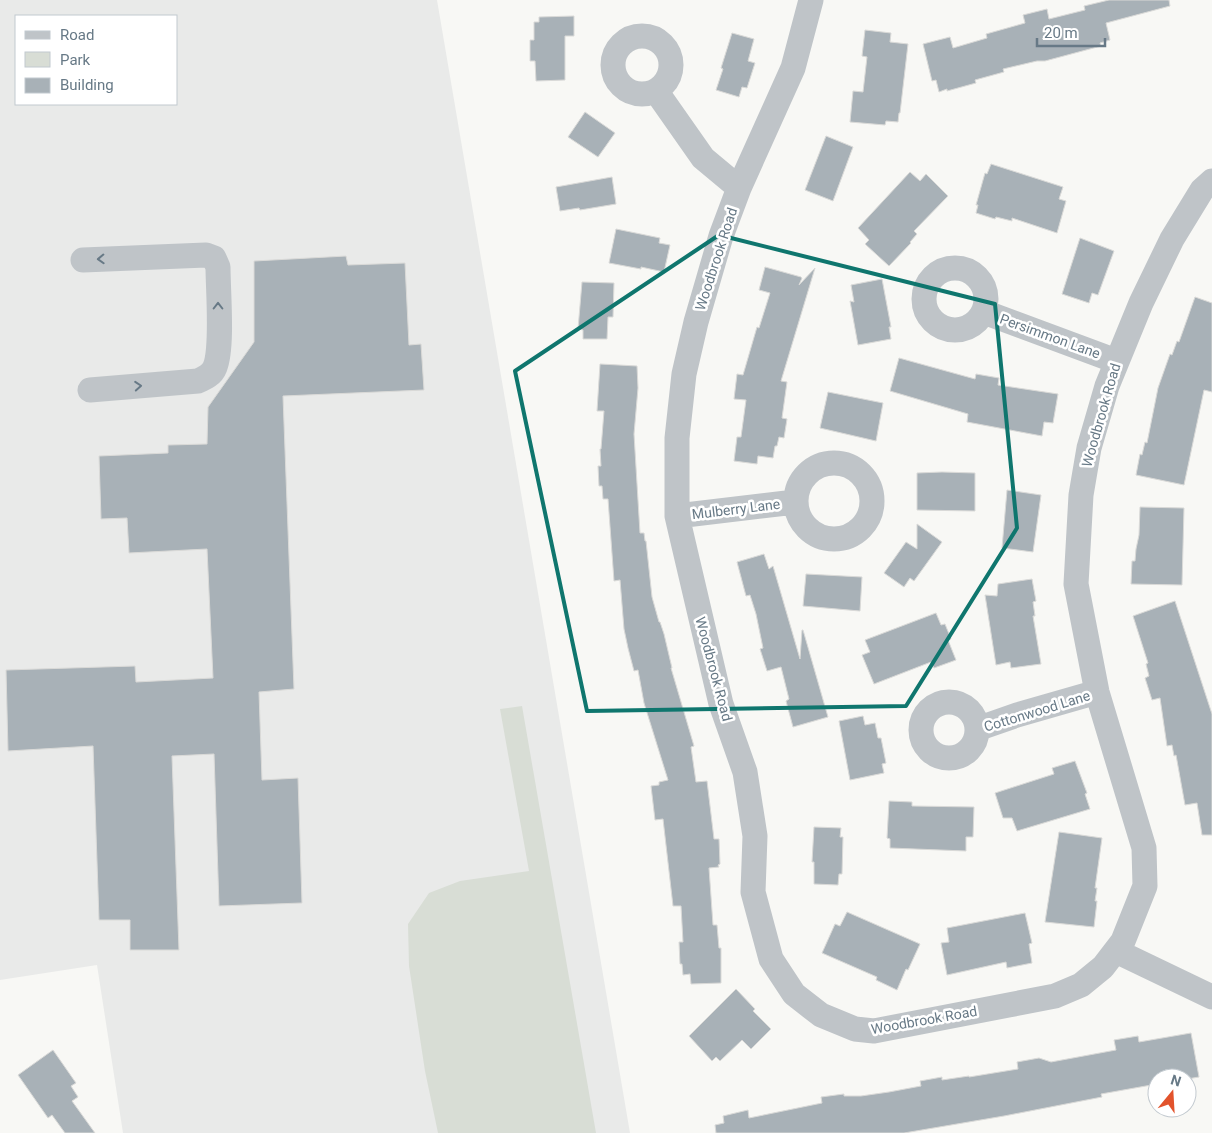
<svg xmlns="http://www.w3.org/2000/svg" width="1212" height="1133" font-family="Roboto,sans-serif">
<rect width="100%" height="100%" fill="#f8f8f5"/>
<path fill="#e9eae9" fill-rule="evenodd" d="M0,0h437l193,1133h-507l-26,-168 -97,15zM16,16h160v88h-160z"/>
<path fill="#d8ddd5" d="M522,706l74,427h-158l-13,-62 -16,-105 -1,-42 21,-31 31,-12 69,-10 -29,-162z"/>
<path fill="#a8b1b7" stroke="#dadad8" d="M1109,0h60l1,6 -64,17 4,17 -10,3 1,3 -56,15h-8l-34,8 1,3 -29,8 1,3 -29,8v-2l-8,3 -3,-12 -4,1 -9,-37 27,-7 3,11 34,-10 -1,-4 39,-11 -2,-8 24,-6 2,10 36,-9 -1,-4z
M574,16v20h-9v44l-29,1 -1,-20h-5v-21h4v-18h5v-5z
M865,30l26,3 -1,9 18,2 -8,69h-1l-1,9 -12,-1 -1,4 -35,-3 3,-31 10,1 4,-35 -5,-1z
M732,33l22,6 -6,22 7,2 -8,25 -5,-1 -3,10 -23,-7 7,-21 -2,-1z
M585,112l30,21 -17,24 -30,-20z
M826,136l27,11 -20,54 -28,-11z
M991,164l72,23 -4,12 7,2 -9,32 -45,-15v3l-16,-4 -1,2 -19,-6 2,-8h-2l9,-32 2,1z
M910,172l10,9 6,-7 22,22 -34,35 3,3 -7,8 1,1 -22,23 -24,-22 4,-4 -11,-12z
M612,177l4,27 -36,6 -1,-2 -19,3 -4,-24z
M616,229l44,9 -1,5 11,2 -6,27 -23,-5v2l-32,-6z
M1080,238l34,13 -16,44 -6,-2 -3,10 -27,-9z
M346,256l2,9 57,-2 4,82 12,-1 3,46 -141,6 11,293 -35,3 3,88 36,-2 4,125 -83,3 -5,-152 -42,2 7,194h-49v-30h-31l-6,-174 -85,5 -2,-81 129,-4 1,16 77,-4 -6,-129 -78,4 -2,-35 -26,1 -2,-63 69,-3v-8l39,-1 1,-37 46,-65v-81z
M765,267l36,10 1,1 -3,7 16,-17 -34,113 6,1 -5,36 5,1 -3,19 -5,-1 -2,9h-2l-2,12 -15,-2 -1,8 -23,-3 3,-24h4l5,-37 -12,-1 3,-25 6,1 14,-48 2,1 11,-35 -11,-3z
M882,279l9,48h-2l2,12 -33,6 -8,-44 4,1 -3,-17z
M582,282l32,1 -1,34h-5l-1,22h-24v-9l-5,-1z
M1195,297l17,6v89l-8,-2 -20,95 -48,-10 4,-21 2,1 3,-13 2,1 11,-55 12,-34 2,1 5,-14 2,1z
M899,358l76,21 1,-5 23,4 -1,7 60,9 -5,29 -9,-1 -2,14 -75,-14 1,-8 -78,-23z
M600,364l37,2 1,22 -4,46 6,99h4l1,8h1l6,56 7,25h1l4,12 8,34h-1l23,78 -3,1 5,35 11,-1 7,58h5l1,25 -2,1 1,2 -10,1 4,57h4l2,23h2v35l-30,1 -1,-10 -7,1 -1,-11h-2l-1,-22h4l-2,-36h-8l-10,-87 -8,1 -4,-34 8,-1v-3l9,-2 -24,-77 -6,-33 -4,1 -6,-23 -4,-19 -4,-49 -6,1 -6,-82h-5l-1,-13h-3l-1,-20h3l-1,-17h1l3,-38h-7z
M828,392l55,11 -7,38 -56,-13z
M942,472l33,1v38l-58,-1v-37z
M1007,490l34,5 -8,57 -31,-4z
M1140,507l44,1 -2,77 -51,-1 1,-23h3l1,-12 3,-14z
M917,524l25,18 -28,39 -4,-3 -6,9 -20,-14 22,-31 11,7z
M764,554l5,15 4,-3 27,93 2,-29h1l25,87 -35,10 -7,-26 3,-2 -8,-32 -14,4 -7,-22 3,-1 -7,-34 -6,-19 -4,1 -9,-34z
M806,574l56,3 -2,34 -57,-5z
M1032,579l4,22 -3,1 2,14h-2l8,48 -30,4 -1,-6 -14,3 -11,-70 12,1 1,-12z
M1175,601l37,113v121h-10l-5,-32 -12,2 -9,-50 -2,1 -2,-11 -5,1 -7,-48 -8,2 -7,-22 4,-2 -3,-12 2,-1 -15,-47z
M936,613l5,12 4,-1 6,15 -3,1 8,20 -22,8 -3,-6 -57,22 -12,-29 8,-3 -5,-12z
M863,716l2,9 10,-2 3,15h3l5,25 -4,1 2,9 -34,7 -11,-59z
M1075,761l12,32 -2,1 5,15 -73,22 -5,-13h-9l-8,-25 59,-19 -2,-6z
M889,801l23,1v4l62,1 -1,30h-7v14l-76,-3v-9l-3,-1z
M814,827l27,1 -1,9h3l-1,37h-3l-1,11 -24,-1v-22h-2z
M1059,832l43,6 -7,50h2l-2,13h2l-3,26 -49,-5z
M847,912l73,32 -12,26 -2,-1 -9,21 -21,-10 1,-3 -55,-24 13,-29 5,2z
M1025,913l7,30 -3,1 3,19 -25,5 -1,-6 -59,13 -6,-32 8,-1 -2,-14z
M736,989l19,20 -2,2 18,18 -20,20 -9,-9 -22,21 -4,-4 -4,4 -23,-25z
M1191,1033l8,44 -12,2 -30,-1v6l-56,10 1,3 -98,19 -100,17h-188l-1,-8 9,-2 -1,-7 25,-6 1,8 73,-15 -1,-6 23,-3v2h17l28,-4 32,-6 -1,-5 22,-4v3l27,-4v1l49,-8 -1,-7 22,-4 12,4 65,-12 -2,-10 24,-4 1,6z
M53,1050l23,33 -5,3 7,11 -6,4 23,32h-30l-13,-18 -4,3 -30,-43z"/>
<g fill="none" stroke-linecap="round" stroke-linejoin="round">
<path stroke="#bfc4c8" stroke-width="25" d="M811,0l-18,68 -54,120 -18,48 -25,86 -12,52 -7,64v78l44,188 24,68 10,64 -2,56 18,67 23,35 27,21 34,14 19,2 181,-35 26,-11 22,-18 20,-26 22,-55 -1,-38 -47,-156 -21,-108 5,-89 8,-47 18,-62 34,-83 31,-64 30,-49 10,-9
M613 65a29 29 0 1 1 58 0a29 29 0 1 1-58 0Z
M656,91l47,67 36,30
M83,260l123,-5 8,3 4,9c0,24 5,80 -3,100 -3,8 -10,11 -17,14l-108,9
M924 299a31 31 0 1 1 62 0a31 31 0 1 1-62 0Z
M984,312l132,49
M796 501a38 38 0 1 1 76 0a38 38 0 1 1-76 0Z
M677,516l118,-14
M921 730a28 28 0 1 1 56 0a28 28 0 1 1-56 0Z
M977,729l40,-14 80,-23
M1116,951l96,46"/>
</g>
<defs><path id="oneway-chevron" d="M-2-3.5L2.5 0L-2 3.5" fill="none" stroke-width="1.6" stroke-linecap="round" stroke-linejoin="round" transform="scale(1.25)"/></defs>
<g stroke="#677986">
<use href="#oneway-chevron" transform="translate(101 259) rotate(178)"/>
<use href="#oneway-chevron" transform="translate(218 306) rotate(-90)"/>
<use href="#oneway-chevron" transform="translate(138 386) rotate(-4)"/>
</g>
<path fill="none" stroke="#0f766e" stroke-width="4" stroke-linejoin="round" d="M719,235l276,69 22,224 -111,178 -319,5 -72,-340z"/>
<g text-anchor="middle" stroke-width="5" stroke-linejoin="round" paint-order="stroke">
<g font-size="14" fill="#677986" stroke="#fff">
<text transform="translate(716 259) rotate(-72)" y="5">Woodbrook Road</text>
<text transform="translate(1050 336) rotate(20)" y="5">Persimmon Lane</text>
<text transform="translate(1101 415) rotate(-74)" y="5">Woodbrook Road</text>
<text transform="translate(736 509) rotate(-7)" y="5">Mulberry Lane</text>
<text transform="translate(714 669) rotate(75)" y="5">Woodbrook Road</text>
<text transform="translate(1037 711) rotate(-17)" y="5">Cottonwood Lane</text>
<text transform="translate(924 1020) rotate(-10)" y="5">Woodbrook Road</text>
</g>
</g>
<rect x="15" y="15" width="162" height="90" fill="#ffffff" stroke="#c2c9cf"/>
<rect x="25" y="31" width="25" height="8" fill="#bfc4c8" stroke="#c2c9cf"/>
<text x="60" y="40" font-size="15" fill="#677986">Road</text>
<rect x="25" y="52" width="25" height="15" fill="#d8ddd5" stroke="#c2c9cf"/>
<text x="60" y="65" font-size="15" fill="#677986">Park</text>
<rect x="25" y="78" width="25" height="15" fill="#a8b1b7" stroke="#c2c9cf"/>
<text x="60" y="90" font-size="15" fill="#677986">Building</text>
<g transform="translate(1172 1093) rotate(18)"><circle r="24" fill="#ffffff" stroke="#c2c9cf"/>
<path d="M0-4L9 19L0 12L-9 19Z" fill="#e2532c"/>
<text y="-8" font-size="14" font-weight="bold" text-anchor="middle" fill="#677986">N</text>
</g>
<path d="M1037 38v8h68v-8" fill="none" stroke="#677986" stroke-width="2.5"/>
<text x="1044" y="38" font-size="15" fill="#677986" stroke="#ffffff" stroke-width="4" paint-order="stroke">20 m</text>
</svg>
